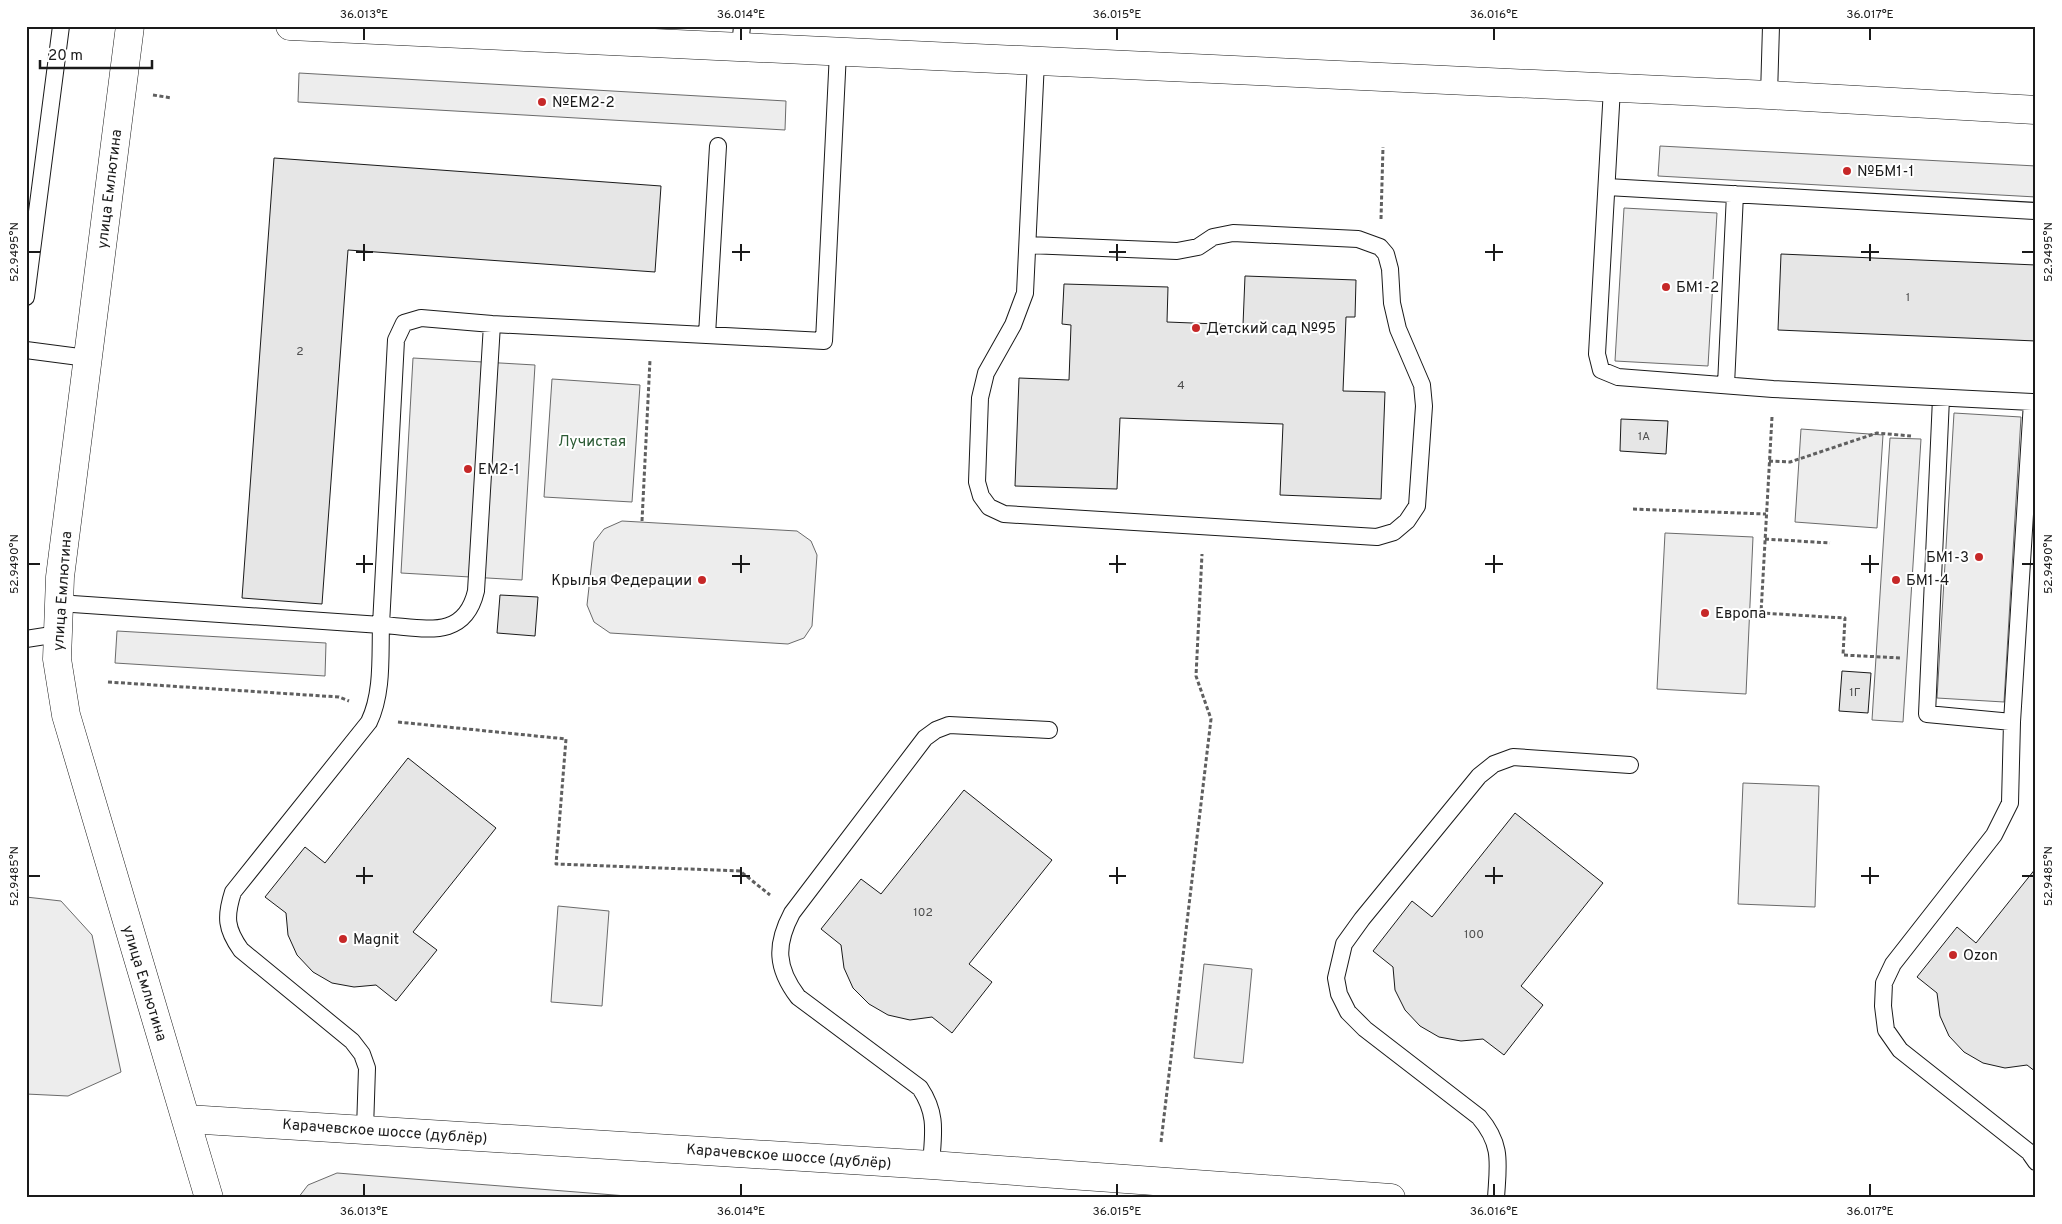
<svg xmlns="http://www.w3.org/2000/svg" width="2062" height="1224" font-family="Overpass,sans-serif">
<rect width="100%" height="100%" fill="#fff"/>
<path fill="#ededed" stroke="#6a6a6a" d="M299,73l487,28 -1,29 -487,-28z
M1660,146l376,20v31l-378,-21z
M1624,208l93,5 -9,153 -93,-5z
M413,358l122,7 -13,215 -121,-7z
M552,379l88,6 -8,117 -88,-5z
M1954,413l67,4 -17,285 -67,-4z
M1801,429l82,6 -6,93 -82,-6z
M1890,438l31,1 -18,283 -31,-2z
M622,521l175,10 14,10 6,14 -5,71 -8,12 -16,6 -178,-11 -16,-11 -7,-17 7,-63 10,-13z
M1665,533l88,4 -7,157 -89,-5z
M117,631l209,12 -1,33 -210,-13z
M1743,783l76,3 -4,121 -77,-3z
M26,897l35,4 31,34 29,137 -53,24 -42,-2z
M558,906l51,5 -7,95 -51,-4z
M1204,964l48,5 -9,94 -49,-5z
M337,1173l315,25h-354l10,-13z"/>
<path fill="#e6e6e6" stroke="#1a1a1a" d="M274,158l387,28 -6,86 -307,-22 -26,354 -80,-6z
M1781,254l255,11v76l-258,-11z
M1245,276l111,4 -1,37h-9l-3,74 42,1 -4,107 -101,-4 3,-71 -163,-6 -3,71 -102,-3 4,-108 50,2 2,-55 -9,-1 2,-40 104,3 -1,35 76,3z
M1621,419l47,2 -2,33 -46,-3z
M500,595l38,2 -3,39 -38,-3z
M1842,671l29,2 -3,40 -29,-2z
M408,758l88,70 -83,104 24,18 -41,51 -20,-16 -22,2 -22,-4 -19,-11 -16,-17 -9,-20 -2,-22 -21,-16 40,-50 20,16z
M964,790l88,70 -83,104 23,18 -40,51 -20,-16 -22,3 -22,-5 -19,-11 -16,-16 -9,-20 -3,-23 -20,-16 40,-50 20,15z
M1515,813l88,70 -82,103 22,19 -39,50 -21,-16 -22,2 -22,-4 -19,-11 -15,-16 -10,-20 -2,-23 -20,-16 39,-50 20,16z
M2036,868v204l-9,-7 -22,3 -22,-5 -19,-11 -15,-16 -9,-20 -3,-23 -20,-16 40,-50 19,16z"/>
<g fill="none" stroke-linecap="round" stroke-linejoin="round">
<g stroke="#1a1a1a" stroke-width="18">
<path id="service" d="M740,47l2,-21
M1612,88l-15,266 4,16 17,7 155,12 259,13 -20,320 -2,81 -16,32 -101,129 -9,19 -1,23 3,24 14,20 129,102 7,10
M1769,95l2,-69
M1607,187l429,24
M1028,245l149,6 21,-4 15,-10 20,-4 125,6 22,8 6,7 4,15 2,34 6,26 24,56 2,21 -7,100 -10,15 -13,11 -17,5 -373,-23 -15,-7 -8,-11 -4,-14 3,-84 6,-25 27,-48 12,-32 11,-232
M26,297l35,-271
M707,335l11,-189
M26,350l61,8
M1726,385l9,-191
M1941,398l-14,316 85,8
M58,603l323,22 15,-285 8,-17 17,-5 71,6 332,17 14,-289
M26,639l32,-5
M365,1129l2,-61 -5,-14 -10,-13 -111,-91c-15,-21 -16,-33 -8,-58l136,-170c14,-29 11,-66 12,-97 41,2 83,17 95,-34l16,-267
M931,1165c2,-31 7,-50 -11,-77l-122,-91c-22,-29 -23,-52 -6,-84l133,-175 11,-8 13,-5 100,5
M1496,1198c2,-34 7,-53 -17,-81l-114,-88 -17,-17 -9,-18 -3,-16 8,-34 18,-25 117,-143 15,-12 19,-7 117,8"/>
</g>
<g stroke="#1a1a1a" stroke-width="29">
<path id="minor" d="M130,26l-70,551 -3,82 9,56 143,483
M290,26l1479,69 267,15
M187,1119l744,46 460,33"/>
</g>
<path stroke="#5f5f5f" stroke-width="3" stroke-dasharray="4 2.5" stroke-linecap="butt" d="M153,95l19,3
M1381,219l2,-72
M1772,417l-11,196 84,5 -2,37 58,3
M1769,461l21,1 87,-29 34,3
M1633,509l133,5
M642,521l8,-161
M1765,539l65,4
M108,682l231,15 10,4
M398,722l168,17 -10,125 184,7 30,24
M1161,1142l50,-423 -15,-43 6,-122"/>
<use href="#service" stroke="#fff" stroke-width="16"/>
<use href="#minor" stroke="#fff" stroke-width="28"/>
</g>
<path fill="none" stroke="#1a1a1a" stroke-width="2" d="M364,28v12M741,28v12M1117,28v12M1494,28v12M1870,28v12M364,244v17M741,244v17M1117,244v17M1494,244v17M1870,244v17M28,252h12M356,252h17M732,252h18M1109,252h17M1485,252h18M1861,252h18M2022,252h12M364,555v18M741,555v18M1117,555v18M1494,555v18M1870,555v18M28,564h12M356,564h17M732,564h18M1109,564h17M1485,564h18M1861,564h18M2022,564h12M364,867v17M741,867v17M1117,867v17M1494,867v17M1870,867v17M28,876h12M356,876h17M732,876h18M1109,876h17M1485,876h18M1861,876h18M2022,876h12M364,1184v12M741,1184v12M1117,1184v12M1494,1184v12M1870,1184v12"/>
<g fill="#c62828" stroke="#fff" stroke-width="2">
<circle cx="542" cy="102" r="5"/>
<circle cx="1847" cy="171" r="5"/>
<circle cx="1666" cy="287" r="5"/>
<circle cx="1196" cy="328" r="5"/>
<circle cx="468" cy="469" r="5"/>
<circle cx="1979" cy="557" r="5"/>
<circle cx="702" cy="580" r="5"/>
<circle cx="1896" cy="580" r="5"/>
<circle cx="1705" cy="613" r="5"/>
<circle cx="343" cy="939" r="5"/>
<circle cx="1953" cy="955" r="5"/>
</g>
<g text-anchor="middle" stroke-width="4" stroke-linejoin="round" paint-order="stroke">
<g font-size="12" fill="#4d4d4d">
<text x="1908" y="301">1</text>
<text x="300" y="355">2</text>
<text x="1181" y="389">4</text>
<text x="1644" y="440">1А</text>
<text x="1855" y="696">1Г</text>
<text x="923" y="916">102</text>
<text x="1474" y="938">100</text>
</g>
<g font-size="15" fill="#1a1a1a" stroke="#fff" text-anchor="start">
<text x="552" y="107">№ЕМ2-2</text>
<text x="1857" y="176">№БМ1-1</text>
<text x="1676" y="292">БМ1-2</text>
<text x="1206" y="333">Детский сад №95</text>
<text x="478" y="474">ЕМ2-1</text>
<text x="1969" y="562" text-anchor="end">БМ1-3</text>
<text x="692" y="585" text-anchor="end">Крылья Федерации</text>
<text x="1906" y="585">БМ1-4</text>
<text x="1715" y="618">Европа</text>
<text x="353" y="944">Magnit</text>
<text x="1963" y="960">Ozon</text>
</g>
<g font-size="15" fill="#1a1a1a" stroke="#fff">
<text transform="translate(109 189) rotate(-83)" y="5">улица Емлютина</text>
<text transform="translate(62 591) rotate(-86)" y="5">улица Емлютина</text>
<text transform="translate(145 983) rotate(73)" y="5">улица Емлютина</text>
<text transform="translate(385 1131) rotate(4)" y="5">Карачевское шоссе (дублёр)</text>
<text transform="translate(789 1156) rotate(4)" y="5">Карачевское шоссе (дублёр)</text>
</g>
<g font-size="15" fill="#2b5a34" stroke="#fff">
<text x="592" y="446">Лучистая</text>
</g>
</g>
<rect width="2062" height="1224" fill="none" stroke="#ffffff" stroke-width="55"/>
<path d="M40 60v8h112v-8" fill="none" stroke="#1a1a1a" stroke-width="2.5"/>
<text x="48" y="60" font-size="15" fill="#1a1a1a" stroke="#ffffff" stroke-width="4" paint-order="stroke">20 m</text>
<rect x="28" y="28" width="2006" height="1168" fill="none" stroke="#1a1a1a" stroke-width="2"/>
<g font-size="12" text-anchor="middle" fill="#1a1a1a">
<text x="364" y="18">36.013°E</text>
<text x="741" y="18">36.014°E</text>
<text x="1117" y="18">36.015°E</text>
<text x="1494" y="18">36.016°E</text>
<text x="1870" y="18">36.017°E</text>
<text transform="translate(14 252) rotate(-90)" y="4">52.9495°N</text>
<text transform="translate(2048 252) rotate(-90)" y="4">52.9495°N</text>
<text transform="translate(14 564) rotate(-90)" y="4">52.9490°N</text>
<text transform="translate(2048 564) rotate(-90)" y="4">52.9490°N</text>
<text transform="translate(14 876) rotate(-90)" y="4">52.9485°N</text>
<text transform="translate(2048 876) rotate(-90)" y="4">52.9485°N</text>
<text x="364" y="1215">36.013°E</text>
<text x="741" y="1215">36.014°E</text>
<text x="1117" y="1215">36.015°E</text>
<text x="1494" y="1215">36.016°E</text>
<text x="1870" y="1215">36.017°E</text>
</g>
</svg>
